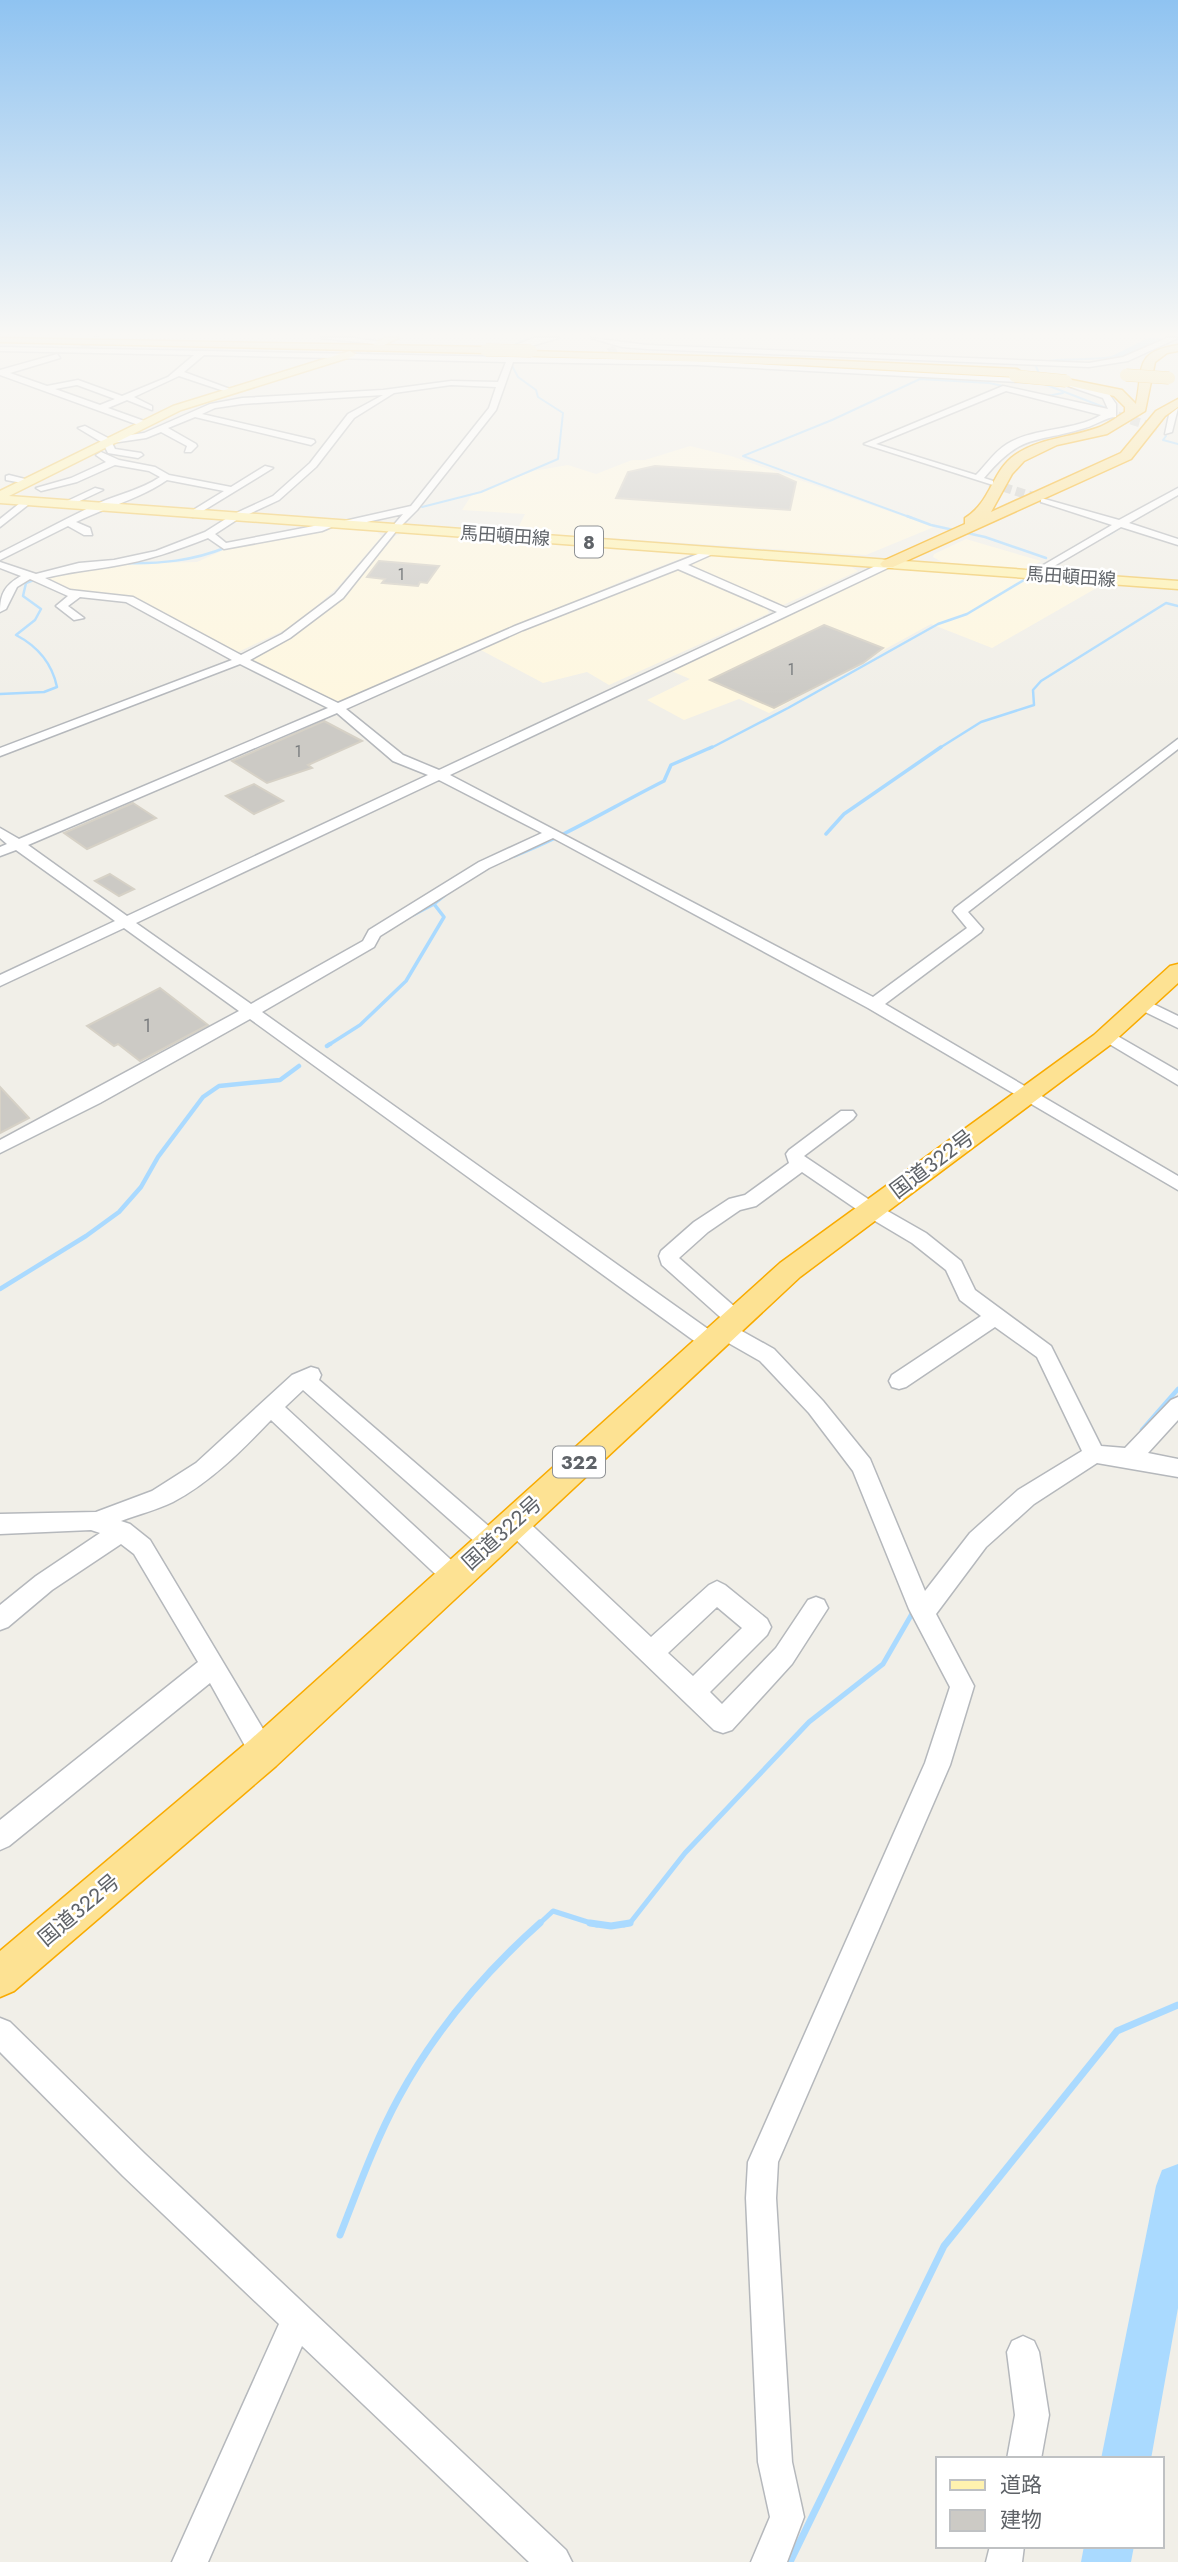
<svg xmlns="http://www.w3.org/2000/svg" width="1178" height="2562" font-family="Jost,'Noto Sans JP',sans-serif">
<rect width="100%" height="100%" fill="#f1efe8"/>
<path fill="#fef7e0" d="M690,446l41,10 203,71 -68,28 -350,-23 9,-18 -63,-4 9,-14 62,-25 35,-6 28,9 36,-14h13z
M344,526l29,3 9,7 -44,51 -28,25 -23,17 -53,25 -104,-56 -60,-6 -27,-14 39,-10 35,-4 80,-2 31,-14z
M407,532l285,19 1,3 -66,25 -288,125 -93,-45 56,-29 33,-26 60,-68z
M966,539l75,22 -16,10 -83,-9 -9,-5 1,-3z
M713,553l133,10 12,8 -77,35 -99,-41z
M676,565l89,40 4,8 -160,72 -22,-13 -44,11 -66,-35z
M888,566l219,16 -115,66 -61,-24 -162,89 -30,-14 -55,21 -37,-20 43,-21 -21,-9z"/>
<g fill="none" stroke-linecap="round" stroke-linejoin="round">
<path stroke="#aadaff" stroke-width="2" d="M509,348l19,-10
M1040,376l-5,-12c26,-8 56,-2 83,-8
M1044,384l62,24v4
M1047,396l16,-3
M1166,436l-3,4 15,4
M422,507l59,-15 77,-33 5,-46 -25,-16 -2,-7 -18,-13 -8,-15
M1147,513l31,-18
M912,518l-169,-62 89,-36 88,-41 69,4 19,4"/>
<path stroke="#aadaff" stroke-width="2.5" d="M907,516l24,9 54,12 61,21
M1108,535l16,-10
M123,563c37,1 70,-2 104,-16
M0,694l44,-2 13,-5c-5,-24 -20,-41 -41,-52l19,-15 6,-11 -18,-13 3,-13 10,-4
M709,749l79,-41 150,-84 29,-10 57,-34
M938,749l43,-27 53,-17 -1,-15 8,-9 125,-78 12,3"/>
<path stroke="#aadaff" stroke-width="3.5" d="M826,834l18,-20 97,-67
M514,856c52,-20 100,-50 150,-75l7,-16 41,-18
M413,915l21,-11
M327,1046l33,-21 46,-44 38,-64 -10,-13 11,-9"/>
<path stroke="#aadaff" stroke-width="4.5" d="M327,1046l3,-2
M0,1289l86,-53 33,-24 22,-25 17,-30 45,-60 16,-11 61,-6 19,-14
M1142,1430l36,-41"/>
<path stroke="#aadaff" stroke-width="5" d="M538,1925l15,-14 44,14
M624,1925l6,-2 55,-70 124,-131 74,-58 30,-52"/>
<path stroke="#aadaff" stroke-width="7" d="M590,1923l21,3 19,-3
M340,2235c18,-46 35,-94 59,-138 36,-66 85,-124 141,-174
M790,2562l154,-316 173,-215 61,-26"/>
<path fill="#aadaff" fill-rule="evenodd" d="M1148,338h14l-40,20 -10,-2z
M1178,2164v144l-27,151h-50l55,-273 6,-16z
M1084,2546h50l-3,16h-50z"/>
</g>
<path fill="#cccac5" stroke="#d6d1c6" stroke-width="2" d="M655,466l123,8 18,8 -6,28 -174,-12 12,-26z
M379,561l60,5 -12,17 -7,-1 -2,4 -36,-3 3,-4 -18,-2z
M824,625l59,23 -20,15 -89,45 -64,-28z
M324,721l38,20 -54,24 4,3 -45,15 -35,-22z
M254,784l29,17 -29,13 -28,-18z
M133,803l23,15 -69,31 -23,-16z
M110,874l24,15 -15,7 -24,-15z
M160,988l48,37 -68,36 -22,-17 -4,2 -27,-20z
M0,1087l29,31 -29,15z"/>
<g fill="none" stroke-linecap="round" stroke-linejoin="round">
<path stroke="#ccccc8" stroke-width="9" stroke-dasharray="9 4.5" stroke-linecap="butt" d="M81,347l19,-9
M597,359l19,-10
M1118,416l39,12
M990,483l54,17"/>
<path stroke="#ccccc8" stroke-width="11" stroke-dasharray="11 5" stroke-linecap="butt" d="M350,354l28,-10"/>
<g stroke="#b5b8bc" stroke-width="3">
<path id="minor" d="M321,338h33l34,5 -4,2z
M534,338h25l-42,12 -2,7 182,4 341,18 4,2 -4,2 -341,-18 -184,-3 -17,48 -79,100 -20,20 -54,68 -53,40 -40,22 88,43 177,-77 193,-76 9,2 -29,13 98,43 98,-46h8v4l-442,209 423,222 94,-69 -14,-17 2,-3 223,-169v10l-210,163 15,17 -2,3 -96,72 293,172v14l-310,-182 -315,-170 -64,30 -109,68 -6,11 -112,65 453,322 -2,-4 3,-6h12l-66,-59 -3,-9 2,-5 33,-29 35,-23 16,-4 44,-32 -3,-9 3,-4 52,-39h12l3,4 -3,4 -49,37 73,49 49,28 35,28 14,29 76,56 50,100 24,2 46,-48 7,-3v23l-30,33 30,6v18l-81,-14 -63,41 -48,43 -50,67 38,72 -24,79 -172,397 -2,36 16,264 12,55 -17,45h-36l19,-45 -12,-55 -12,-264 2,-36 177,-399 25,-76 -41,-78 -56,-138 -44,-58 -49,-52 -42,-24 3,5 -3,6 -7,2 -7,-2 -454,-329 -150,84 -100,50v-13l239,-129 -115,-83 -124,58v-11l115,-54 -99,-71 -16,6v-9l7,-3 -7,-6v-10l19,11 309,-131 -88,-44 -240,92v-8l232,-88 -106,-58 -46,-5 -12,9 16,12 -10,2 -18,-14 12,-10 -38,-17 -13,8 -11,22 -6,3c0,-18 5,-27 21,-36l-21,-8v-6l36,12 43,-11 35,-3 42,-9 49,-19 27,-17 41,-19 37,-33 38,-49 35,-19 -141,9 -27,4 -13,6 112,26 1,2 -4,3 -116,-28 -27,11 28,16 1,2 -6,6h-6l2,-6 -26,-14 -15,6 -34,5 3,6 26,4 2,2 -5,3 -30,-5 -5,-10 -25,-15 7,-2 23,12 36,-5 66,-29 32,-6 141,-8 68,-9 47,1 8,-20 -302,-7 -20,17 46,17v4l-51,-17 -45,21 18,9v4l-25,-10 -19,8 39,14 -3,5 -144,-52v-5l57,-16 3,4 -50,15 37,13 31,-6 44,16 46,-19 26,-22 -194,-4v-4l507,10 4,-10zM77,385l38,14 -15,6 -45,-16zM451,385l45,2 -7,21 -78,98 -71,16v4l4,1 59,-13 -68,80 -53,40 -41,21 -108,-58 -63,-7 -25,-12c24,-6 46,-8 69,-12 33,-5 63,-16 94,-28l16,11 98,-18 14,-6v-4l-17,4 -93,18 -11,-9 23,-15 41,-19 37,-33 38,-49 40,-25zM678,569l99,43 -338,158 -36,-15 -57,-46 177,-79zM337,713l56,48 35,14 -301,141 -99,-71zM439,780l103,53 -63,29 -110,68 -6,11 -112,63 -115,-81zM802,1172l63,43 47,28 34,27 14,30 21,16 -89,59 -3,6 3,6 7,2 7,-2 89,-60 42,30 45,94 -64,39 -48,43 -45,58 -55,-132 -47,-58 -49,-52 -43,-24 12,-1 3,-5 -3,-5 -64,-56 29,-26 32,-22 16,-4z
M591,338l56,7 442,18 34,-6 44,-19h11l-50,23 -39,6 -442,-18 -25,-2z
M1071,382l38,12 7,10v13c-10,0 -20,8 -31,11 -51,16 -62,4 -101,50l9,3v4l-129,-41 139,-58 105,23 -5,-11 -35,-12zM1006,391l95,24c-29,17 -66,12 -94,29 -13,8 -21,21 -31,31l-100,-31z
M1178,408l-6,24 -7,2 4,-19z
M101,452l18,8 36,7 14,8 62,12 34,-21 8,2 -80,49 -5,-3 2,-2 34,-21 -57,-11c-27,19 -61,27 -91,42l14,6 2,7h-8l-16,-9 -68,34v-7c34,-17 65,-34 99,-50 20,-9 42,-13 61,-26l-11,-6 -34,-6 -38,17 -36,9 -5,-3 35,-10 35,-16 -10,-7z
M9,475l24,6 -5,3 -22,-4v-4z
M95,488l8,2 -34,16 -8,-2z
M1178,488v7l-49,28 49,16v6l-57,-18 -84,49 -9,-2 84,-49 -71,-23v-4l78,22z
M25,499l8,2 -33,26v-8z
M1141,998l37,18v12l-43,-21 -2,-4 2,-4z
M1107,1030l71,41v14l-77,-46 -2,-4 2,-4z
M311,1367l7,2 3,6 -2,5 180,155 3,7 -3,7 -8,3 -8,-3 -180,-159 -18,17 177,163 3,7 -3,7 -8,3 -8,-3 -175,-164c-29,30 -60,62 -98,82 -16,8 -34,12 -52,19l9,3 20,16 122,204 4,9 -4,9 -9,4 -9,-4 -44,-79 -201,163 -9,4v-30l198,-158 -64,-108 -13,-10 -69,46 -44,37 -8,3v-25l36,-29 64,-43 -9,-3 -91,4v-20l96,-2 56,-21 44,-28 96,-88z
M513,1512l8,3 130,122 58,-52 8,-4 8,4 42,34 4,8 -4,8 -57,57 12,12 54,-56 32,-48 8,-3 8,3 4,8 -36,56 -60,66 -9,3 -9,-3 -209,-201 -3,-7 3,-7zM717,1607l25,21 -49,48 -25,-23z
M0,2018l10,4 135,132 421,396 6,12h-43l-227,-216 -94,216h-36l107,-238 -156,-148 -123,-124z
M1023,2336l11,5 5,11 10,63 -8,44h-34l8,-44 -8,-63 5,-11z
M990,2546h34l-2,16h-36z"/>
</g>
<g stroke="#f2c960" stroke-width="3">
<path id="major" d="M385,338h14l-21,9 -5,-3z
M350,351l5,3 -1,2 -173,54 -172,86 1169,85v8l-1178,-86v-12l173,-85z"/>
</g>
<g stroke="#f9ab00" stroke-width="3">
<path id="highway" d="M0,338l486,9 6,3 -6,3 -486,-11z
M1178,345v6l-11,2 -12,9 -10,49 -38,23 -50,11 -33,16 -12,13 -21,38 130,-59 35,-42 22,-12v8l-13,9 -34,43 -238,108h-10l-3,-3 3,-3 82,-37v-6c27,-17 26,-46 50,-63 24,-17 54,-17 82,-27 9,-3 19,-10 28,-16v-5l-11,-11 -52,-12v-6l60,12 14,14c8,-36 -3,-52 42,-59z
M529,351l270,8 218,10 6,4 -6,4 -218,-12 -274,-9v-4z
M1178,964v19l-68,62 -310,232 -524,489 -262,225 -14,6v-46l250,-211 530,-477 314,-228 76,-69z"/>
</g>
<use href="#minor" fill="#fff" fill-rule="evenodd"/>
<use href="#major" fill="#fff2af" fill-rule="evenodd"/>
<use href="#highway" fill="#fde293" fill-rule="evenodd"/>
<g stroke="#f9ab00" stroke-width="13" stroke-linecap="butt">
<path id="highway-bridge" d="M486,350l45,1
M1126,375l43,3
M1015,376l51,5"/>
</g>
<use href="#highway-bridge" stroke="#fde293" stroke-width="12"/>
</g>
<linearGradient id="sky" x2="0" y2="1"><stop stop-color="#8fc3f1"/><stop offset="0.48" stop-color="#f9f8f5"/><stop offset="1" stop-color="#f9f8f5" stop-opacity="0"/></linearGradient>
<rect width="1178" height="697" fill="url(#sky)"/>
<g text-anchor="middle" stroke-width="5" stroke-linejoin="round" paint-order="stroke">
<g font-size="16" fill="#7a7d7f">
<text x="401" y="580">1</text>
<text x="791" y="675">1</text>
<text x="298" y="757">1</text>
</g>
<g font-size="18" fill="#5f6368" stroke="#fff">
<text transform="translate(505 536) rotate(4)" y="6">馬田頓田線</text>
<text transform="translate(1071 577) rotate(4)" y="6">馬田頓田線</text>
</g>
<g font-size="18" fill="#7a7d7f">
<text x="147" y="1032">1</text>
</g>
<g fill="#fff" stroke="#8f9295" stroke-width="2">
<rect x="575" y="526.5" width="28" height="31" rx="5"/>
<rect x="553" y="1446.5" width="52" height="31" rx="5"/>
</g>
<g font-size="19" font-weight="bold" fill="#5f6368">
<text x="589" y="549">8</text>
<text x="579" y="1469">322</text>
</g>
<g font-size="21" fill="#5f6368" stroke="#fff">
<text transform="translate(932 1164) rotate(-37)" y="7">国道322号</text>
<text transform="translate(502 1533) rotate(-42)" y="7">国道322号</text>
<text transform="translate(79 1910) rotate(-40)" y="7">国道322号</text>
</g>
</g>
<rect x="936" y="2457" width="228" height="91" fill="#ffffff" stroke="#bfc1c3" stroke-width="2"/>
<rect x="950" y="2480" width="35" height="10" fill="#fff2af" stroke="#bfc1c3" stroke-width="2"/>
<text x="1000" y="2492" font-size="21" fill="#5f6368">道路</text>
<rect x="950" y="2510" width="35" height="21" fill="#cccac5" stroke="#bfc1c3" stroke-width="2"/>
<text x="1000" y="2527" font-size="21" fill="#5f6368">建物</text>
</svg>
